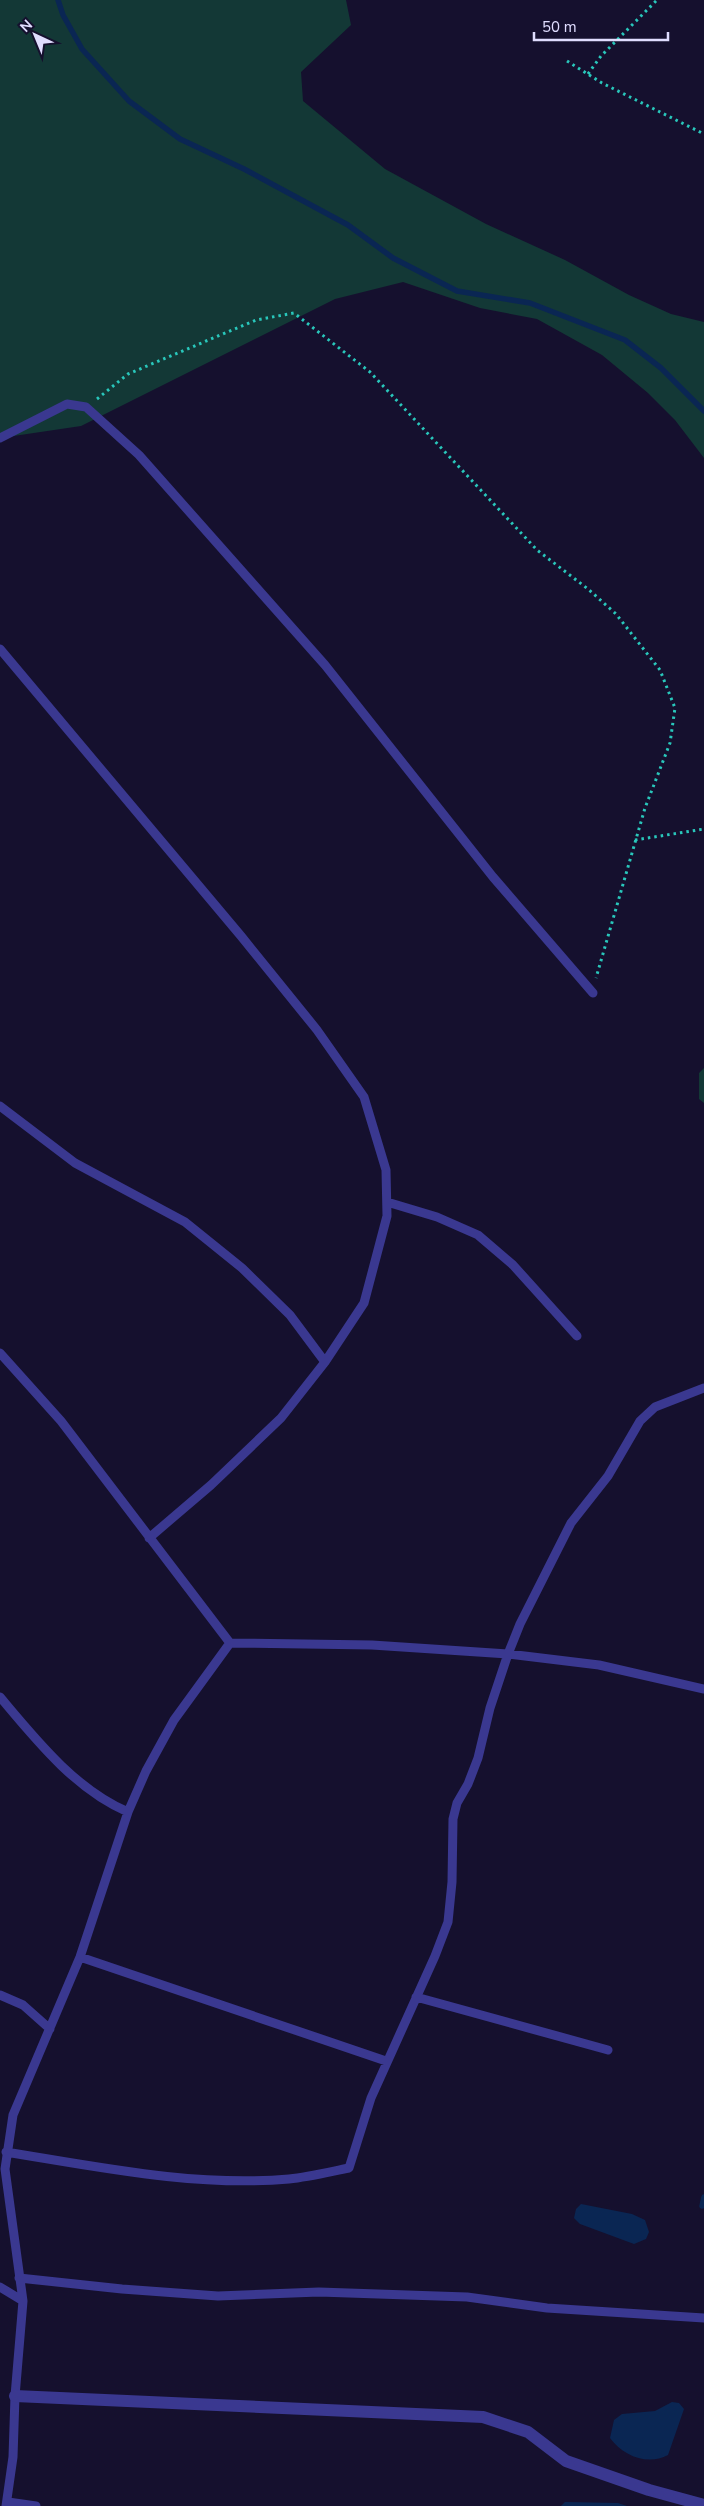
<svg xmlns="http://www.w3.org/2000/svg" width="704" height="2506" font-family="'Nunito Sans',sans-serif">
<rect width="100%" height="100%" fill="#15102e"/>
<path fill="#133836" d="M0,0h346l5,25 -50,47 2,29 82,68 101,55 79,36 64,35 42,19 33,8v136l-29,-38 -27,-27 -46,-38 -65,-36 -57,-11 -77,-26 -68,17 -254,127 -81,12z
M704,1068v35l-5,-4v-26z"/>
<path fill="#0a2653" d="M581,2204l51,10 13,6 4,12 -3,7 -12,5 -54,-20 -6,-6 2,-9z
M672,2402l7,1 5,6 -16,46c-20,11 -45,1 -58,-17l4,-18 8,-6 33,-3z
M565,2502l53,1 9,3h-66z"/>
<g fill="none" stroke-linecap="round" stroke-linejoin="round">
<path stroke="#0a2653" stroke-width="5.5" d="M58,0l5,15 19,34 47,52 51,38 64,30 104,56 45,33 64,33 73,12 95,37 36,28 43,43
M702,2206l2,-9"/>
<path stroke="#29c7bb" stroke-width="3" stroke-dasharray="2.5 4" stroke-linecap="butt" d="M567,61l35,22 102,51
M588,74l13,-18 56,-56
M97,399l31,-25 128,-54 38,-7 76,59 167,178 51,39 28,25 44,56 15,38 -5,35 -25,65 -49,170
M635,840l69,-11"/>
<path stroke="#3a3890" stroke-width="9" d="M0,438l67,-34 19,3 53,48 186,210 168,212 100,116
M0,649l241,287 76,94 47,67 22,73 1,46 -23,87 -39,59 -44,56 -70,67 -62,53
M0,1106l75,57 110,59 57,46 48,47 35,47
M387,1202l50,15 41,18 35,30 64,71
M0,1353l61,68 169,222
M0,1697c36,43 76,93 128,115
M80,1957l306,104
M0,1995l23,10 27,24
M416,1997l192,53
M6,2152c93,15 189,35 283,27 20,-2 40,-7 60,-11l22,-70 64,-142 13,-34 4,-40 1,-63 4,-16 11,-19 10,-26 12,-50 18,-54 91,11 105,24
M19,2278l103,11 96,7 101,-4 148,5 80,11 157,10
M0,2287l23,14
M8,2502l28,4
M6,2506l7,-49 2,-61 8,-95 -18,-132 8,-54 67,-158 48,-145 18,-41 28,-51 56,-77 142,2 136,9 12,-30 51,-101 37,-47 32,-55 15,-14 49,-19"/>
<path stroke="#3a3890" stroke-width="12" d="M15,2396l468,21 45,15 38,29 83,29 55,15"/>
</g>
<g transform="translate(35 35) rotate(316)" stroke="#15102e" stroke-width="4" paint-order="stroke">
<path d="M0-4L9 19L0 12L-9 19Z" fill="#e0ddff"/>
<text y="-8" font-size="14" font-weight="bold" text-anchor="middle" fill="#e0ddff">N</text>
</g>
<path d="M534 32v8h134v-8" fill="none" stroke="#e0ddff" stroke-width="2.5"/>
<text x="542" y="32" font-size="15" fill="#e0ddff" stroke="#15102e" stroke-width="4" paint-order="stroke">50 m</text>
</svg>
